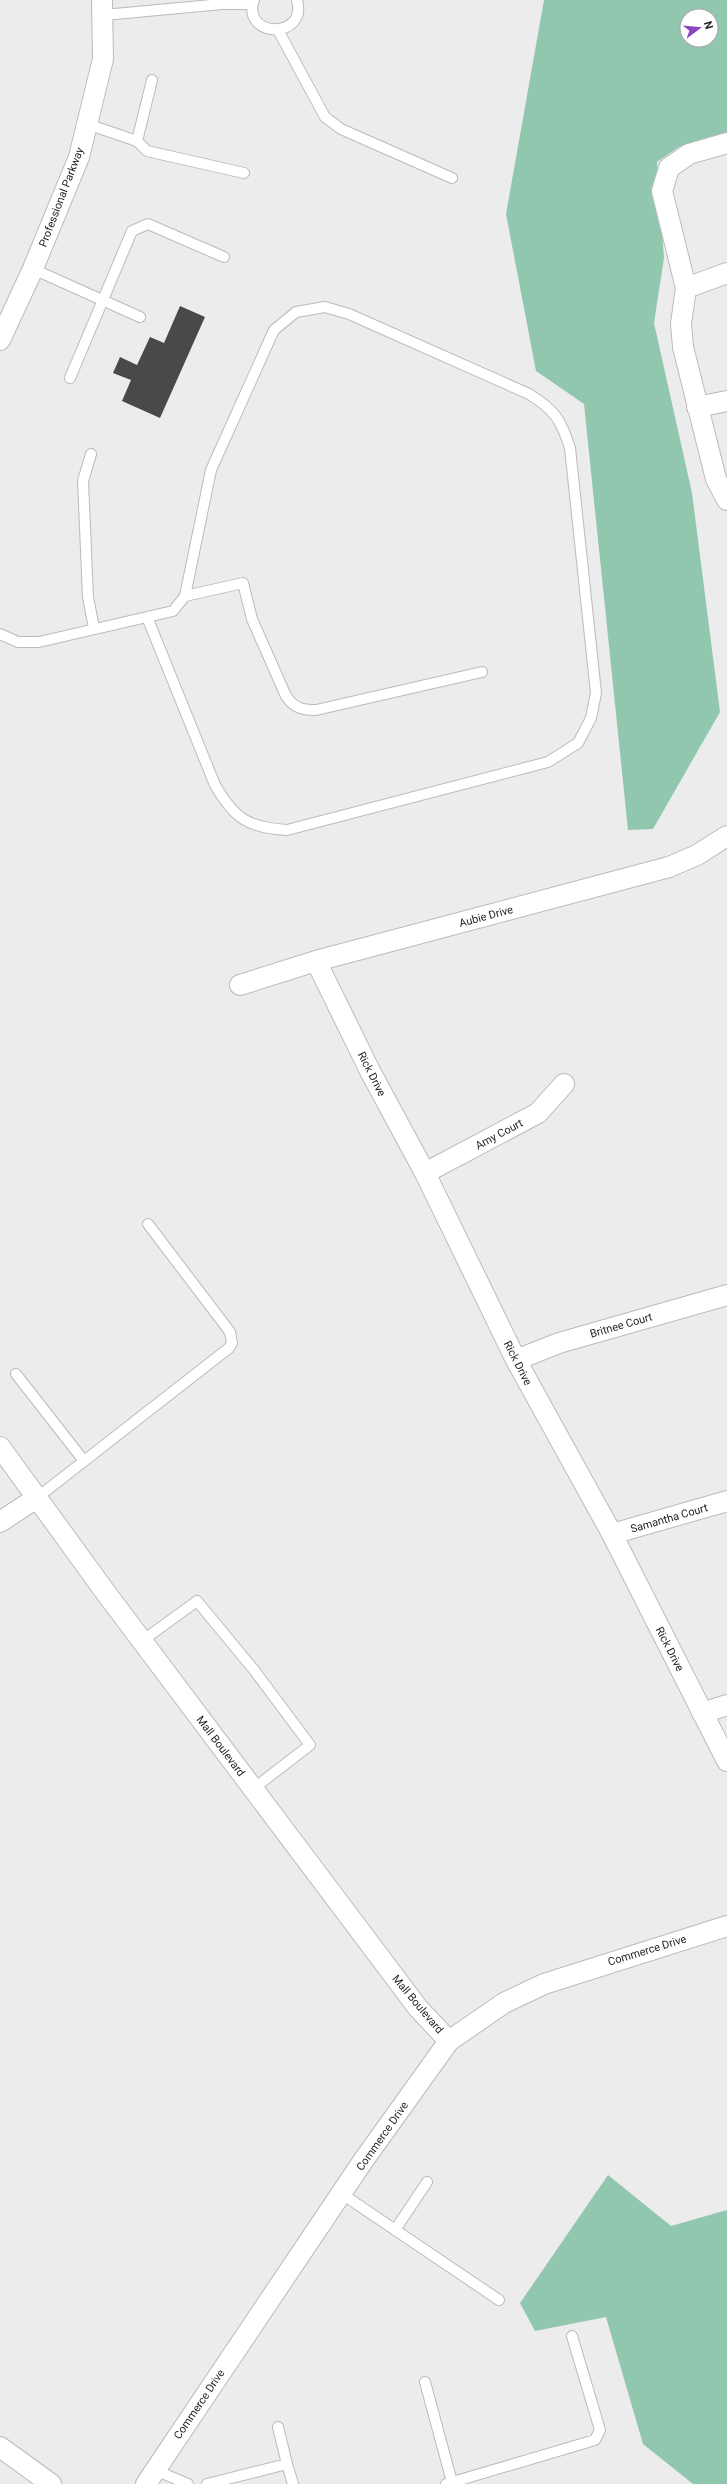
<svg xmlns="http://www.w3.org/2000/svg" width="727" height="2484" font-family="Roboto,sans-serif">
<rect width="100%" height="100%" fill="#ececed"/>
<path fill="#91c7af" fill-rule="evenodd" d="M544,0h183v133l-48,14 -22,15 7,96 -10,65 38,170 28,219 -67,117 -25,1 -44,-426 -48,-33 -30,-157zM687,16h24v24h-24z
M608,2175l63,51 56,-16v274h-34l-50,-40 -37,-127 -71,14 -15,-28z"/>
<path fill="#49494a" d="M180,306l25,11 -45,101 -38,-17 9,-21 -18,-7 7,-16 17,8 13,-28 14,6z"/>
<g fill="none" stroke-linecap="round" stroke-linejoin="round">
<g stroke="#bbbbbc" stroke-width="12">
<path id="lane" d="M254,0c-13,38 54,40 43,0
M104,15l118,-11h30
M278,30l47,87 16,12 111,49
M87,124l50,17 10,10 97,22
M137,141l15,-61
M33,269l107,48
M70,378l62,-147 16,-7 76,33
M91,454l-8,27 5,116 6,31
M185,596l58,-13 9,36 34,77c8,12 16,14 30,14l166,-38
M0,634l18,8h21l134,-31 12,-15 26,-126 63,-140 22,-18 29,-5 24,7 180,80c26,16 32,26 41,54l26,245 -5,25 -13,25 -30,19 -261,68c-39,-2 -53,-12 -72,-45l-68,-168
M16,1374l68,87
M38,1497l191,-149 3,-5 -2,-11 -82,-108
M142,1641l55,-40 57,69 56,75 -57,44
M342,2194l157,106
M395,2230l32,-48
M425,2382l27,100
M287,2464l6,20
M155,2470l33,14
M207,2484l80,-20 -9,-37
M446,2484l149,-44 5,-10 -28,-94"/>
</g>
<g stroke="#bbbbbc" stroke-width="22">
<path id="street" d="M727,143l-38,11 -20,14 -7,23 24,97 -5,36 2,23 33,132 11,21
M686,288l41,-15
M0,340l32,-69 47,-114 24,-98 -1,-59
M697,407l30,-6
M316,961l54,110 55,102 91,187 96,174 115,227
M240,985l76,-24 353,-94 28,-12 30,-19
M425,1173l113,-60 26,-29
M516,1360l43,-17 168,-48
M0,1447l106,146 312,415 31,33
M0,1522l38,-25
M612,1534l115,-33
M702,1713l25,-8
M0,2447l51,37
M146,2484l217,-323 86,-120 55,-38 40,-19 183,-58"/>
</g>
<use href="#lane" stroke="#fff" stroke-width="10"/>
<use href="#street" stroke="#fff" stroke-width="20"/>
</g>
<g text-anchor="middle" stroke-width="4" stroke-linejoin="round" paint-order="stroke">
<g font-size="11" fill="#252525" stroke="#fff">
<text transform="translate(61 197) rotate(-69)" y="4">Professional Parkway</text>
<text transform="translate(486 916) rotate(-15)" y="4">Aubie Drive</text>
<text transform="translate(372 1074) rotate(63)" y="4">Rick Drive</text>
<text transform="translate(499 1134) rotate(-28)" y="4">Amy Court</text>
<text transform="translate(621 1325) rotate(-16)" y="4">Britnee Court</text>
<text transform="translate(518 1363) rotate(63)" y="4">Rick Drive</text>
<text transform="translate(669 1518) rotate(-16)" y="4">Samantha Court</text>
<text transform="translate(670 1649) rotate(63)" y="4">Rick Drive</text>
<text transform="translate(221 1746) rotate(53)" y="4">Mall Boulevard</text>
<text transform="translate(647 1950) rotate(-17)" y="4">Commerce Drive</text>
<text transform="translate(418 2004) rotate(50)" y="4">Mall Boulevard</text>
<text transform="translate(382 2136) rotate(-55)" y="4">Commerce Drive</text>
<text transform="translate(199 2404) rotate(-56)" y="4">Commerce Drive</text>
</g>
</g>
<g transform="translate(699 28) rotate(74)"><circle r="19" fill="#ffffff" stroke="#a8a8a8"/>
<path d="M0-3L7 15L0 10L-7 15Z" fill="#8b47bb"/>
<text y="-6" font-size="11" font-weight="bold" text-anchor="middle" fill="#252525">N</text>
</g>
</svg>
